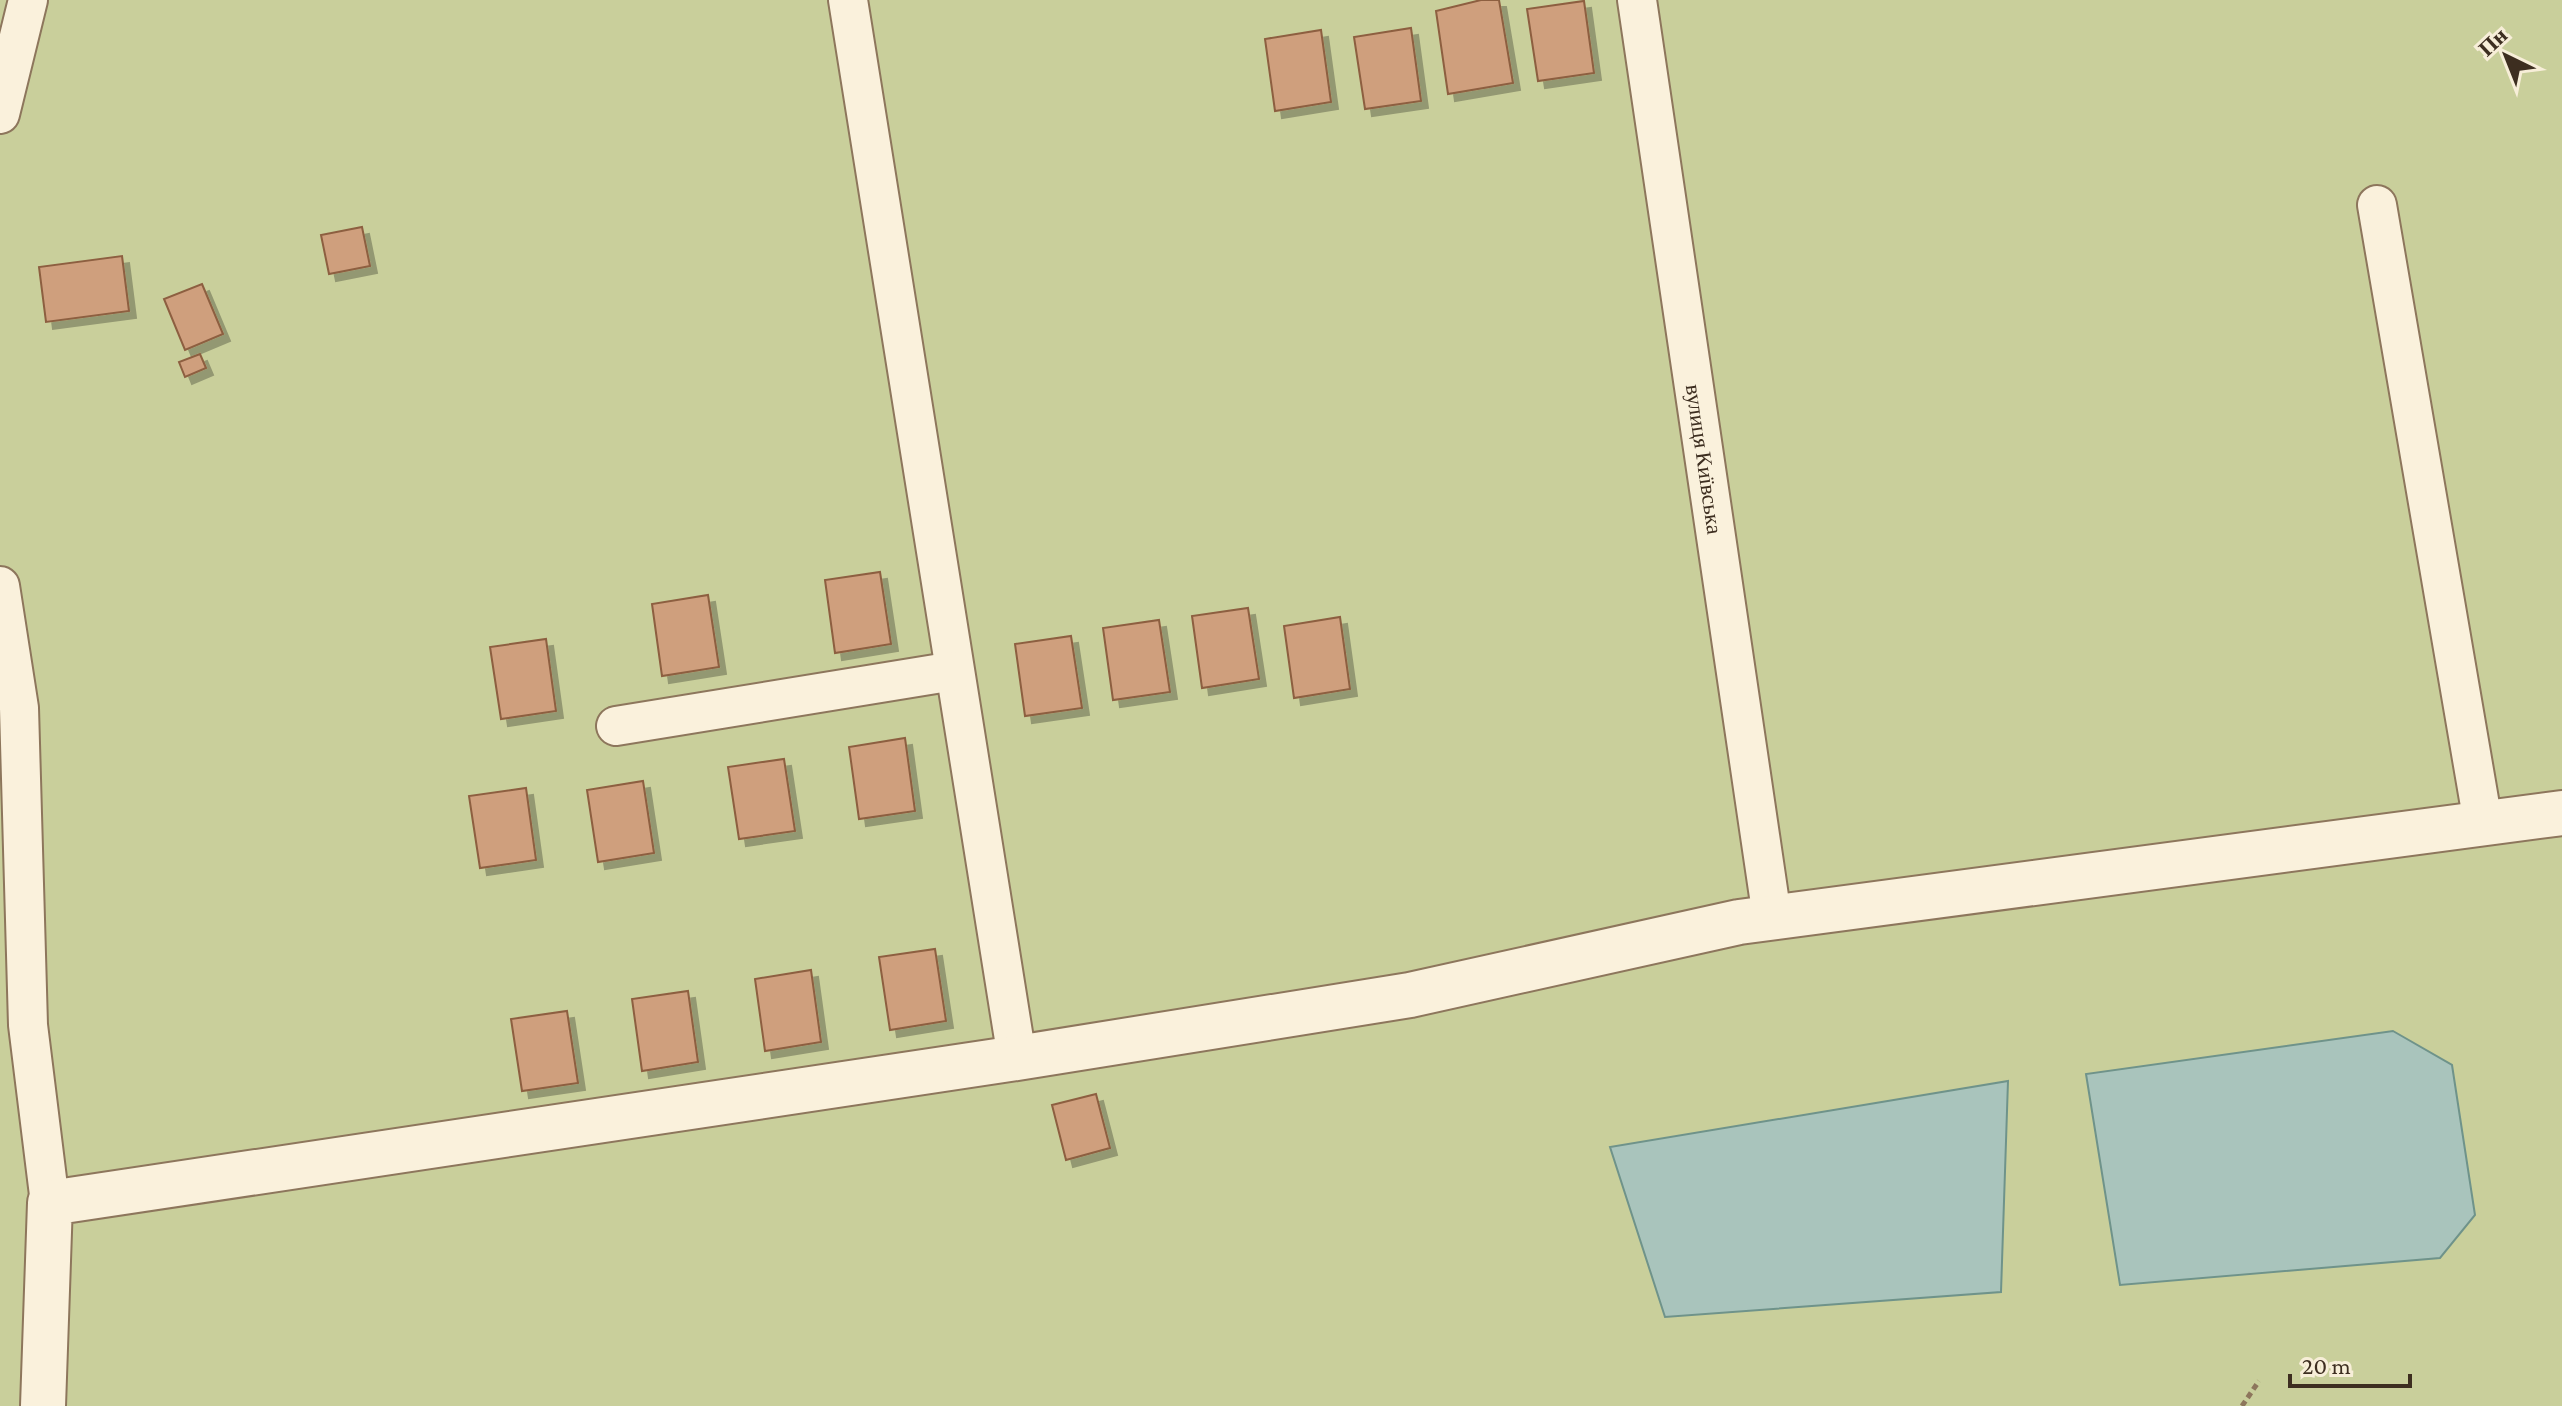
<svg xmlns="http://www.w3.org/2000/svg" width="2562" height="1406" font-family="'Crimson Pro',serif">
<defs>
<filter id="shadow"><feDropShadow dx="7" dy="7" stdDeviation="0" flood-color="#0004"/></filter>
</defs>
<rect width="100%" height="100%" fill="#f0e4c8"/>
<path fill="#c9cf9b" d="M0,0h2562v1406h-2562z"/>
<path fill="#a9c4bc" stroke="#6f938a" stroke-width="2" d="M2393,1031l59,34 23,150 -35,43 -320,27 -34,-211z
M2008,1081l-7,211 -336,25 -55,-170z"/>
<path fill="#cf9f7d" stroke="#8d5f41" stroke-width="2" filter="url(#shadow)" d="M1481,0h18l14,83 -65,11 -12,-83z
M1584,1l10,72 -56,8 -11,-72z
M1411,28l10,73 -56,8 -11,-72z
M1321,30l10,72 -56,9 -10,-72z
M362,227l8,39 -41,8 -8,-39z
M122,256l7,55 -83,11 -7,-55z
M202,284l21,50 -38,16 -21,-51z
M200,354l6,14 -21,9 -6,-15z
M880,572l11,72 -56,9 -10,-73z
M708,595l11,72 -57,9 -10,-72z
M1248,608l11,71 -57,9 -10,-72z
M1340,617l10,72 -56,9 -10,-72z
M1159,620l11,72 -57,8 -10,-72z
M1071,636l11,72 -57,8 -10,-72z
M546,639l10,72 -55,8 -11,-72z
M905,738l10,73 -56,8 -10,-72z
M784,759l11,72 -56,8 -11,-72z
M643,781l11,72 -56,9 -11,-72z
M526,788l10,72 -56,8 -11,-72z
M935,949l11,72 -56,9 -11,-73z
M811,970l10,72 -56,9 -10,-72z
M688,991l10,71 -56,9 -10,-72z
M567,1011l11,72 -56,8 -11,-72z
M1096,1094l14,54 -44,12 -14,-55z"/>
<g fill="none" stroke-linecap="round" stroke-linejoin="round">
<g stroke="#8d765c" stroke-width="42">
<g id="minor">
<path d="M848,0l169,1058"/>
<path id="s1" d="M1637,0l135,917"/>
<path d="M0,114l28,-114"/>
<path d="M2377,205l106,618"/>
<path d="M0,586l19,122 9,317 22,178"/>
<path d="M616,726l338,-55"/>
</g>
</g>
<g stroke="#8d765c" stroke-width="48">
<path id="tertiary" d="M43,1406l7,-203 967,-145 393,-63 329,-73 823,-109"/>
</g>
<path stroke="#8d765c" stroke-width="5" stroke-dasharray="6 4" stroke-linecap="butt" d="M2242,1406l17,-25"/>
<use href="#minor" stroke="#faf1dc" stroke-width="38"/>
<use href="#tertiary" stroke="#faf1dc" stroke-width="44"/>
</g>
<g text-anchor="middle" stroke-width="8" stroke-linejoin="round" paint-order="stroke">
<g font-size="22" fill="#3d2e20" stroke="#f7eed8">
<text dy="8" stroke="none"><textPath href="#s1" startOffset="464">вулиця Київська</textPath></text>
</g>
</g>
<g transform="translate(2506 56) rotate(317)" stroke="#f7eed8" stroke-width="6" paint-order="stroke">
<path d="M0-6L14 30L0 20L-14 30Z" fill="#3d2e20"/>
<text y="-12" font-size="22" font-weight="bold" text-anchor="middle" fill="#3d2e20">Пн</text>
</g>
<path d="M2290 1374v12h120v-12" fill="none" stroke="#3d2e20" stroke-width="4"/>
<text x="2302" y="1374" font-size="24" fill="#3d2e20" stroke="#f7eed8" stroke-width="6" paint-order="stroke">20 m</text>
</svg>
